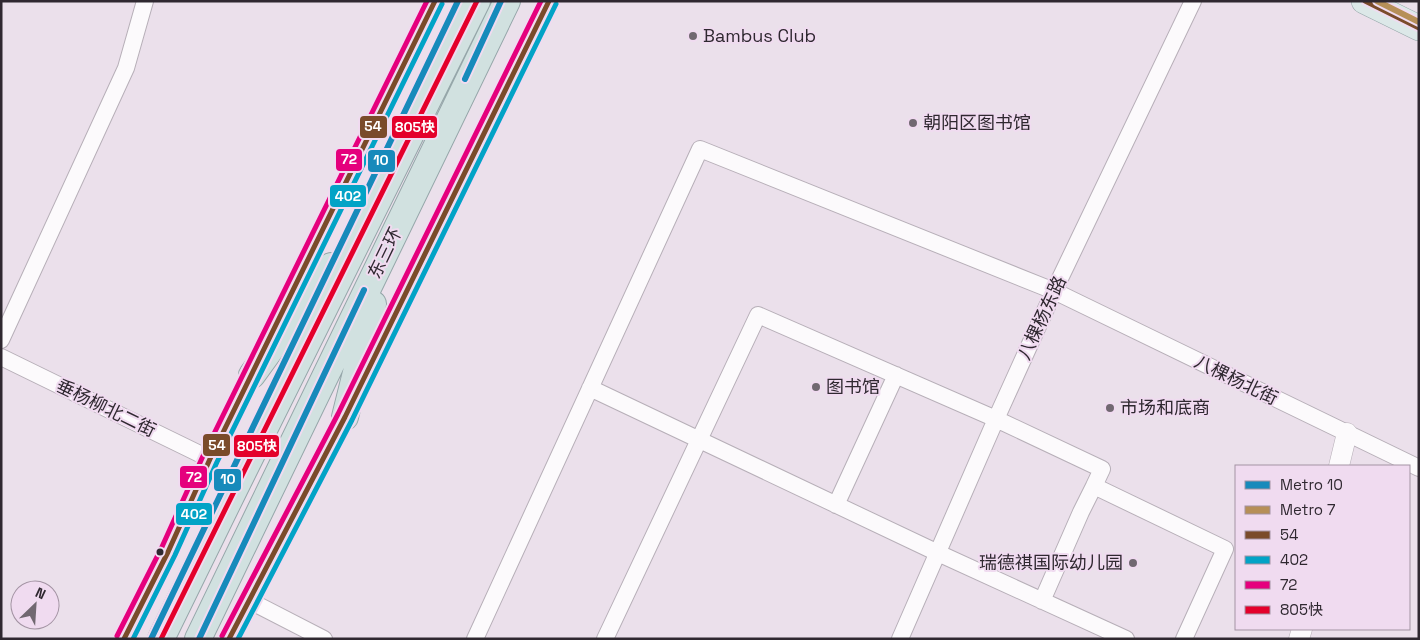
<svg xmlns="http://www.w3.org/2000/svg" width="1420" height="640" font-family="'Space Grotesk','Noto Sans SC',sans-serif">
<rect width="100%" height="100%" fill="#ebe0eb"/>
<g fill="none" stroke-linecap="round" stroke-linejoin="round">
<g stroke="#b7afb8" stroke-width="18">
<path id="minor" d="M1,340l125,-272 19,-67
M1,357l209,102
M590,388l348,165 188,86
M836,505l60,-130
M248,600l76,39
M1042,601l39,-89 13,-26 131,63 -41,90
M475,639l225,-490 354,142 365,177
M605,639l153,-324 238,104 106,50 -8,17
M900,639l96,-220 58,-128 139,-290"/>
</g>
<g stroke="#b7afb8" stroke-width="21">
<path id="tertiary" d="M274,329l161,-328
M1339,466l8,-33
M124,639l44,-87 42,-93 48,-97
M229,639l81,-157 35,-65 204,-416
M1299,639l3,-10"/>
</g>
<g stroke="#95a6a9" stroke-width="26">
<path id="primary" d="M1364,1l55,27"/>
</g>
<g stroke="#95a6a9" stroke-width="28">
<path id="trunk" d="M252,375l79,-109
M345,417l28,-113
M161,639l74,-151 242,-487
M198,639l309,-638"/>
</g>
<use href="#minor" stroke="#fcfafc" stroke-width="16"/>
<use href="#tertiary" stroke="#fcfafc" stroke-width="20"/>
<use href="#primary" stroke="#dce8e8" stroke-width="25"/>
<use href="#trunk" stroke="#d1e1e0" stroke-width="26"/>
<g stroke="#f0dbf0" stroke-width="9">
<path id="bus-1" d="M1365,1l54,27
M124,639l44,-87 42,-93 225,-458
M229,639l116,-222 204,-416"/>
</g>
<g stroke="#f0dbf0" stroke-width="9">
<path id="bus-2" d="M133,639l42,-84 42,-93 225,-458
M238,639l114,-219 204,-416"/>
</g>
<g stroke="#f0dbf0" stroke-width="9">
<path id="bus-3" d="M117,636l44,-87 42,-93 224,-455
M222,636l116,-222 203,-413"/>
</g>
<g stroke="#f0dbf0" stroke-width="9">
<path id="bus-4" d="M161,639l316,-638"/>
</g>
<use href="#bus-1" stroke="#7a4b2a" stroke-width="5"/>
<use href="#bus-2" stroke="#02a3c6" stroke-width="5"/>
<use href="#bus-3" stroke="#e5007d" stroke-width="5"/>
<use href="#bus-4" stroke="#e4002b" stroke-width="5"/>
<g stroke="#f0dbf0" stroke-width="10">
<path id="metro-1" d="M465,79l36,-78
M151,639l307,-638
M199,639l165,-349"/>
</g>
<g stroke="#f0dbf0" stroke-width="10">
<path id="metro-2" d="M1377,1l42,21"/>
</g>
<use href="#metro-1" stroke="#178abb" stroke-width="6"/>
<use href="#metro-2" stroke="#b68f58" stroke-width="6"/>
</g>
<g fill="#716871" stroke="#f0dbf0" stroke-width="2">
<circle cx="693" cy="36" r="5"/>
<circle cx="913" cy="123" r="5"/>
<circle cx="816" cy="387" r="5"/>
<circle cx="1110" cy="408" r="5"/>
<circle cx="1133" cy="563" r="5"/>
</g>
<circle fill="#2f2830" stroke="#f0dbf0" stroke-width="2" cx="160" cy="552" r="4.5"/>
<g text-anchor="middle" stroke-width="4" stroke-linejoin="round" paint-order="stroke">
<g font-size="18" fill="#2f2830" stroke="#f0dbf0" text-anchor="start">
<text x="703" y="42">Bambus Club</text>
<text x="923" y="129">朝阳区图书馆</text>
<text x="826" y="393">图书馆</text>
<text x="1120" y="414">市场和底商</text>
<text x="1123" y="569" text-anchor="end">瑞德祺国际幼儿园</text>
</g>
<g font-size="18" fill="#2f2830" stroke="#f0dbf0">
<text transform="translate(385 253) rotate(-64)" y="6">东三环</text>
<text transform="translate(1042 318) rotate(-65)" y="6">八棵杨东路</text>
<text transform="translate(1236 380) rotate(26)" y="6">八棵杨北街</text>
<text transform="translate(106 408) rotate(26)" y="6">垂杨柳北二街</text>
</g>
</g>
<g stroke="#f0dbf0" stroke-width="2">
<rect x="359" y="115" width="29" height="24" rx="5" fill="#7a4b2a"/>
<rect x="391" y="115" width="47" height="24" rx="5" fill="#e4002b"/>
<rect x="335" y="148" width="28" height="24" rx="5" fill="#e5007d"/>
<rect x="367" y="149" width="29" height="24" rx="5" fill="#178abb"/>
<rect x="329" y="184" width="38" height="24" rx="5" fill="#02a3c6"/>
<rect x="202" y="433" width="29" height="24" rx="5" fill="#7a4b2a"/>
<rect x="233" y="434" width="47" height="24" rx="5" fill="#e4002b"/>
<rect x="179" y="465" width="29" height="24" rx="5" fill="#e5007d"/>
<rect x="213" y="468" width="29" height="24" rx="5" fill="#178abb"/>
<rect x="175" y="502" width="38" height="24" rx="5" fill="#02a3c6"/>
</g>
<g font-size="14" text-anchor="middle" font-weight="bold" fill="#fff">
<text x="373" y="131">54</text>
<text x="415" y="132">805快</text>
<text x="349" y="164">72</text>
<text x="381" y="165">10</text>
<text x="348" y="201">402</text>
<text x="217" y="450">54</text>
<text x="257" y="451">805快</text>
<text x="194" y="482">72</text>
<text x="228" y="484">10</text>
<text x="194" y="519">402</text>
</g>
<rect width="1420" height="640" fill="none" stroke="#2f2830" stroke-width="5"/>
<rect x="1235" y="465" width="175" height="165" fill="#f0dbf0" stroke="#a393a3"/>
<rect x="1245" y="481" width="25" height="8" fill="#178abb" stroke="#a393a3"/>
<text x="1280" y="490" font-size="15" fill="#2f2830">Metro 10</text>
<rect x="1245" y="506" width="25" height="8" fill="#b68f58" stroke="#a393a3"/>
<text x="1280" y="515" font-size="15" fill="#2f2830">Metro 7</text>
<rect x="1245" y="531" width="25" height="8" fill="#7a4b2a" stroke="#a393a3"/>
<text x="1280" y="540" font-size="15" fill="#2f2830">54</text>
<rect x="1245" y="556" width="25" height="8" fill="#02a3c6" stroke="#a393a3"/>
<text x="1280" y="565" font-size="15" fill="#2f2830">402</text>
<rect x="1245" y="581" width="25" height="8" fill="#e5007d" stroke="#a393a3"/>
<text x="1280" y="590" font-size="15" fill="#2f2830">72</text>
<rect x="1245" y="606" width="25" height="8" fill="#e4002b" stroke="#a393a3"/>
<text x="1280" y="615" font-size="15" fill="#2f2830">805快</text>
<g transform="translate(35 605) rotate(25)"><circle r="24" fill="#f0dbf0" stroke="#a393a3"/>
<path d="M0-4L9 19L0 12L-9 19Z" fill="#716871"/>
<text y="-8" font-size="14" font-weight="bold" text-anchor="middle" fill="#2f2830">N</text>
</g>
</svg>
